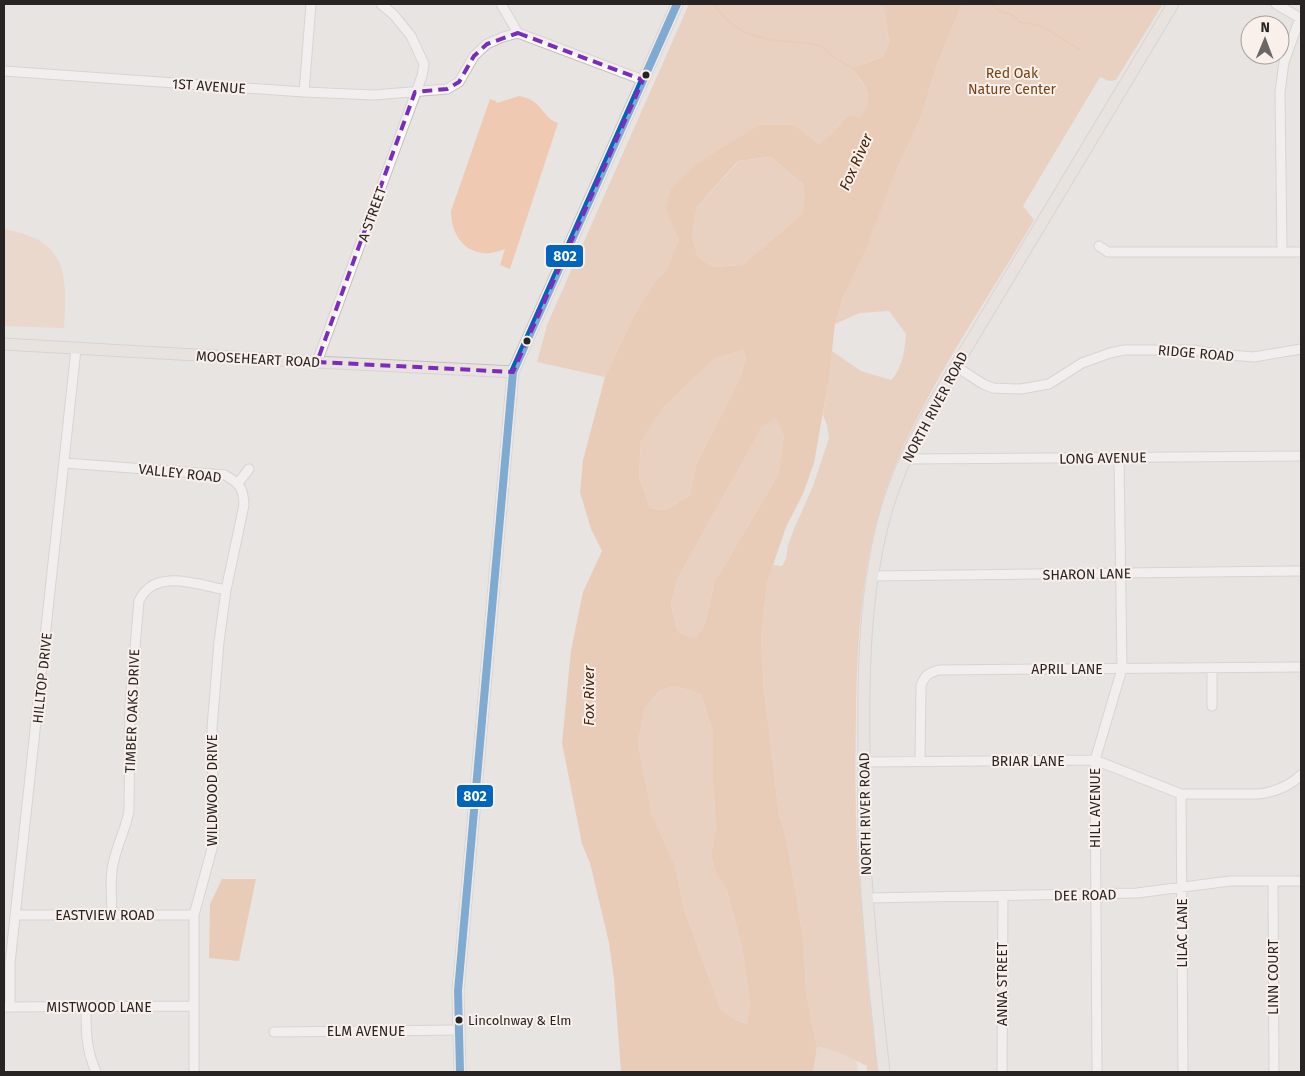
<svg xmlns="http://www.w3.org/2000/svg" width="1305" height="1076" font-family="'Fira Sans',sans-serif">
<rect width="100%" height="100%" fill="#e8e4e2"/>
<path fill="#efc9b1" d="M519,96c25,4 22,22 39,27l-48,146 -10,-4 5,-16c-30,13 -54,-6 -54,-38l39,-112 6,2 1,2z
M4,229c64,12 63,43 60,99l-60,-2z
M817,1047c15,1 27,6 40,15l1,10h-45z"/>
<path fill="#ebbb99" d="M689,4h194l6,39 -6,14 -31,11c13,20 24,27 8,49l-12,-2 -14,16 -15,13 -24,-19 -130,83 15,32 -14,31 -11,10 -22,36 -28,60 -68,-15 10,-37z
M962,4h201l-47,76 -7,1 -9,-4 -77,129 11,14c-47,81 -102,158 -138,244 -33,79 -39,167 -40,252 -1,49 -1,98 2,147l2,7 7,105 11,97h-11v-6c-18,-8 -30,-17 -50,-19l-11,-55 -2,-46 -8,-53 -10,-56 -7,-23 -15,-124 -3,-51 6,-56 6,-18 9,1 4,-7 2,-14 6,-16 19,-43 16,-48 -2,-13 -4,-10 9,-64 29,20 30,9c11,-11 14,-30 15,-46l-17,-23 -29,2 -25,11 9,-29 52,-124 24,-51 17,-55z
M771,157l33,28 -1,28 -61,52 -29,2 -15,-10 -6,-21 5,-29 42,-46z
M743,350l3,8 -7,22 -43,85 -6,30 -25,15 -15,-2 -11,-32 2,-35 22,-33 51,-49z
M776,417l8,19 -6,39 -64,108 -8,38 -5,10 -7,7 -16,-6 -7,-28 7,-26 84,-151z
M675,686l26,8 12,39v50l3,45 -5,26 4,17 12,20 15,56 8,56 -2,21 -10,-3 -17,-11 -37,-101 -9,-44 -23,-51 -14,-70 6,-34 16,-20z"/>
<path fill="#ecaf86" fill-rule="evenodd" d="M883,4h79l-25,61 -17,55 -24,51 -33,85 -19,39 -9,29 -6,54 -15,85 -11,31 -17,33 -19,56 -6,56 3,51 15,124 7,23 10,56 8,53 2,46 11,55 -4,25h-192l-7,-93 -5,-36 -19,-80 -8,-19 -20,-101 9,-93 12,-58 19,-41 -11,-22 -11,-37 3,-32 22,-83 28,-60 22,-36 11,-10 13,-31 -14,-32 6,-19 25,-25 63,-39h36l24,19 15,-13 14,-16 12,2c16,-22 5,-30 -8,-49l31,-11 6,-15zM771,157l33,28 -1,28 -61,52 -29,2 -15,-10 -6,-21 5,-29 41,-46zM743,350l3,8 -7,22 -43,85 -6,30 -25,15 -15,-2 -11,-32 2,-35 22,-33 51,-49zM776,418l8,18 -6,39 -64,108 -8,38 -5,10 -7,7 -16,-6 -7,-28 7,-26 84,-151zM675,686l26,8 12,39v50l3,45 -5,26 4,17 12,20 15,56 8,56 -3,21 -9,-3 -17,-11 -37,-101 -9,-44 -23,-51 -14,-70 6,-34 16,-20z
M222,879h34l-17,82 -30,-3 1,-54z"/>
<g fill="none" stroke-linecap="round" stroke-linejoin="round">
<path stroke="#ecaf86" stroke-width="2" d="M713,4l15,17 16,11 26,8 36,3 16,3 13,12 18,10
M993,4c5,13 20,5 26,18l15,2 9,3 36,22"/>
<g stroke="#c5c1bf" stroke-width="11">
<path id="minor" d="M501,4l17,29
M1276,4l24,14 -16,44 -4,30 2,160h19
M518,33l125,47
M4,71l300,21 70,3 73,-6 12,-7 15,-26 13,-12 16,-7 15,-4
M304,92l7,-88
M1099,246l9,6h174
M317,362l105,-286 2,-12 -13,-28 -17,-21 -13,-11
M955,366l28,18 10,4 28,1 28,-5 33,-21 28,-10 14,-3h69l24,4 37,3 47,-8
M906,459l395,-3
M65,463l160,12c15,9 18,12 19,30l-18,85 -7,52 -7,86 2,113 -20,74v157
M238,483l11,-14
M873,576l428,-5
M1212,668v38
M920,761l1,-75c3,-10 7,-13 18,-16l362,-3
M864,762l231,-2 86,34h77c17,-2 31,-7 43,-19
M1181,794l2,278
M1273,882l1,190
M868,898l269,-5 93,-12h71
M16,915h178
M112,915c0,-18 -3,-38 2,-55 4,-17 12,-32 15,-49l1,-107 9,-103c15,-34 59,-16 87,-11
M4,1007l190,-1
M10,1007v-44l66,-614
M86,1007c0,25 0,42 10,65
M274,1032l185,-2
M1002,1072l1,-176
M1097,1072l-2,-312 27,-91 -3,-211"/>
</g>
<g stroke="#c4c1c0" stroke-width="13">
<path id="major" d="M4,344l313,18 196,10
M460,1072l-2,-81 3,-33 52,-586 164,-368
M884,1072c-8,-70 -15,-140 -19,-211 -2,-39 -1,-78 -1,-117 -1,-77 1,-155 21,-229 12,-43 32,-83 54,-121l234,-390"/>
</g>
<use href="#minor" stroke="#fcfbfb" stroke-width="9"/>
<use href="#major" stroke="#eae2dd" stroke-width="11"/>
<g stroke="#f9f0eb" stroke-width="11">
<path id="bus-1" d="M460,1072l-2,-81 55,-619 164,-368"/>
</g>
<use href="#bus-1" stroke="#0065bd" stroke-width="8"/>
</g>
<path d="M0 0H1305V1076H0ZM518,33l125,47 -130,292 -196,-10 98,-270 32,-3 12,-7 15,-26 13,-12z" fill="#e8e4e2" fill-opacity=".55" fill-rule="evenodd"/>
<path fill="none" stroke="#7b2cbf" stroke-width="4" stroke-dasharray="10 6" stroke-linejoin="round" d="M518,33l125,47 -130,292 -196,-10 98,-270 32,-3 12,-7 15,-26 13,-12z"/>
<g fill="#282423" stroke="#f9f0eb" stroke-width="2">
<circle cx="646" cy="75" r="4.5"/>
<circle cx="527" cy="341" r="4.5"/>
<circle cx="459" cy="1020" r="4.5"/>
</g>
<g text-anchor="middle" stroke-width="4" stroke-linejoin="round" paint-order="stroke">
<g font-size="13" fill="#282423" stroke="#f9f0eb" text-anchor="start">
<text x="468" y="1025">Lincolnway &amp; Elm</text>
</g>
<g font-size="14" fill="#774015" stroke="#f9f0eb">
<text x="1012" y="78">Red Oak<tspan x="1012" dy="16">Nature Center</tspan></text>
</g>
<g font-size="14" fill="#282423" stroke="#f9f0eb">
<text transform="translate(209 86) rotate(4)" y="5">1ST AVENUE</text>
<text transform="translate(372 214) rotate(-70)" y="5">A STREET</text>
<text transform="translate(1196 353) rotate(5)" y="5">RIDGE ROAD</text>
<text transform="translate(258 359) rotate(3)" y="5">MOOSEHEART ROAD</text>
<text transform="translate(935 407) rotate(-62)" y="5">NORTH RIVER ROAD</text>
<text transform="translate(1103 458) rotate(-1)" y="5">LONG AVENUE</text>
<text transform="translate(180 473) rotate(6)" y="5">VALLEY ROAD</text>
<text transform="translate(1087 574) rotate(-1)" y="5">SHARON LANE</text>
<text x="1067" y="674">APRIL LANE</text>
<text transform="translate(42 678) rotate(-84)" y="5">HILLTOP DRIVE</text>
<text transform="translate(132 711) rotate(-88)" y="5">TIMBER OAKS DRIVE</text>
<text x="1028" y="766">BRIAR LANE</text>
<text transform="translate(212 790) rotate(-90)" y="5">WILDWOOD DRIVE</text>
<text transform="translate(1095 808) rotate(-90)" y="5">HILL AVENUE</text>
<text transform="translate(865 814) rotate(-91)" y="5">NORTH RIVER ROAD</text>
<text transform="translate(1085 895) rotate(-1)" y="5">DEE ROAD</text>
<text x="105" y="920">EASTVIEW ROAD</text>
<text transform="translate(1182 933) rotate(-90)" y="5">LILAC LANE</text>
<text transform="translate(1273 977) rotate(-90)" y="5">LINN COURT</text>
<text transform="translate(1002 984) rotate(-90)" y="5">ANNA STREET</text>
<text x="99" y="1012">MISTWOOD LANE</text>
<text x="366" y="1036">ELM AVENUE</text>
</g>
<g font-size="15" font-style="italic" fill="#46250c" stroke="#f9f0eb">
<text transform="translate(856 162) rotate(-66)" y="5">Fox River</text>
<text transform="translate(589 696) rotate(-90)" y="5">Fox River</text>
</g>
</g>
<g stroke="#f9f0eb" stroke-width="2">
<rect x="545" y="244" width="39" height="24" rx="5" fill="#0065bd"/>
<rect x="456" y="784" width="38" height="24" rx="5" fill="#0065bd"/>
</g>
<g font-size="14" text-anchor="middle" font-weight="bold" fill="#fff">
<text x="565" y="261">802</text>
<text x="475" y="801">802</text>
</g>
<rect width="1305" height="1076" fill="none" stroke="#282423" stroke-width="10"/>
<g transform="translate(1265 40) rotate(1)"><circle r="24" fill="#f9f0eb" stroke="#a59e9b"/>
<path d="M0-4L9 19L0 12L-9 19Z" fill="#6b6766"/>
<text y="-8" font-size="14" font-weight="bold" text-anchor="middle" fill="#282423">N</text>
</g>
</svg>
